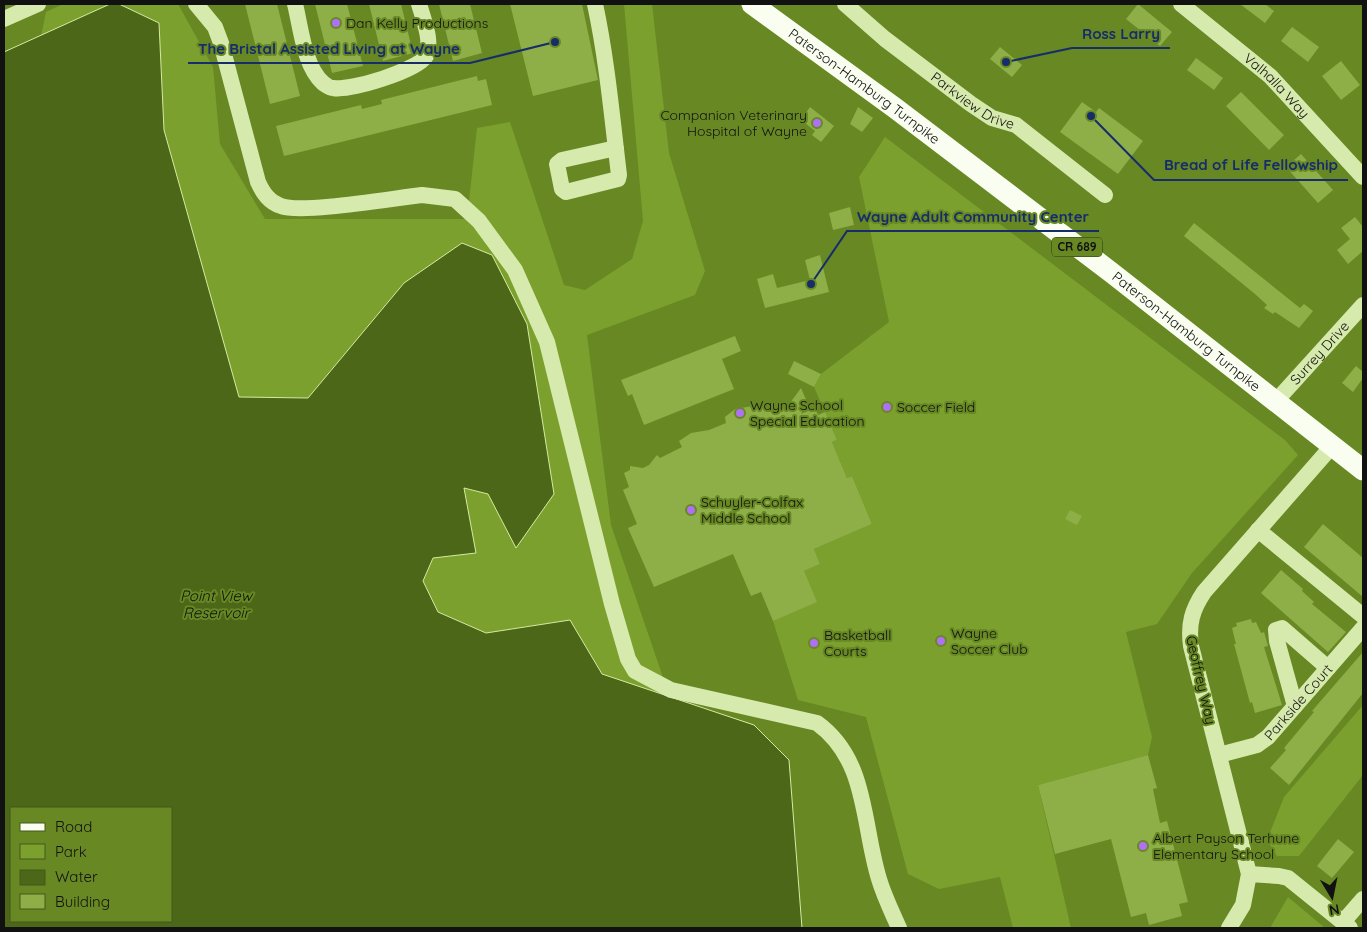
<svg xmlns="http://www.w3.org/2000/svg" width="1367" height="932" font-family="Quicksand,sans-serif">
<rect width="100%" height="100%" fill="#678823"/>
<path fill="#7ca02d" d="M63,4h47l-69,32 5,-24z
M119,4h59l35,63 7,77 45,75h202l10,-91 33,-6 54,163 21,5 47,-31 11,-38 -19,-217h28l17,149 36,118 -10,24 -108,40 24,190 59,173 -68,-24 -32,-54 -84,13 -48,-21 -15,-31 41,-93 24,6 -84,-211 -96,115 -69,-1 -75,-267 -5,-107z
M885,137l400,303 13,15 -106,118 -35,51 -31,8 26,105 -4,18 -110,30 33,143h-58l-13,-51 -61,12 -31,-15 -42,-157 -68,-17 -25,-79 31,-50 16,-7 -6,-15 58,-25 -20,-48 -5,2 -15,-36 5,-2 -23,-53 7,-13 68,-52 -30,-145z
M1363,705v70l-64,81h-22l-10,-16 17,-43z
M1288,897l37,31h-55z"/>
<path fill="#4d6718" stroke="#d5eba2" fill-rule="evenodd" d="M110,4h9l40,19 5,107 75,267 69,1 96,-115 58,-40 30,12 35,69 27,170 -38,54 -28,-54 -24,-6 12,65 -43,5 -10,23 15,31 48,21 84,-13 32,54 152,51 35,35 13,168h-798v-876zM11,808h160v113h-160z"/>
<path fill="#8eae47" d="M245,4h32l23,92 -30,8z
M315,4h32l16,62 -31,7z
M369,4h32l12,49 -30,8z
M439,4h31l12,49 -29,8z
M510,4h72l16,76 -65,16z
M1138,4l34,28 -12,14 -34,-27z
M1240,4h25l9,7 -9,12z
M1292,27l27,20 -11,15 -27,-21z
M1000,47l22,18 -10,12 -22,-18z
M1196,58l27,20 -9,12 -27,-20z
M1341,61l19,24 -19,15 -19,-24z
M477,76l1,5 8,-2 6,26 -208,51 -8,-30 85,-21 1,4 20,-5 -1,-4z
M1241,92l43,43 -15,15 -43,-44z
M1082,102l14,10 3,-4 44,33 -25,33 -58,-42z
M810,107l24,19 -13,16 -9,-7 3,-4 -14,-11z
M858,107l15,11 -11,14 -12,-8z
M1301,154l32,36 -15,13 -32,-36z
M850,207l4,18 -21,5 -4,-17z
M1355,217l8,10v24l-15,13 -11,-14 13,-11 -9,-11z
M1194,223l106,85 4,-4 9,7 -14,17 -24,-16 -2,2 -9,-6 3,-3 -12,-11 -71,-58z
M820,255l9,37 -64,16 -8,-29 16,-5 4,14 33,-8 -5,-20z
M735,336l6,15 -19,8 12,30 -90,36 -12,-31 -4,2 -7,-16z
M794,361l27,13 -7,13 -26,-13z
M1356,366l7,6v6l-10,14 -11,-9z
M801,388l6,14 -6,12 14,-6 3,7 7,-3 12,28 -5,2 15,36 5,-2 20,48 -58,25 6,15 -16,7 13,31 -44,19 -12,-29 -10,4 -18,-42 -79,33 -26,-59 9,-4 -14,-34 6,-3 -5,-14 6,-3v-4l13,2 6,-3 8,-10 3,3 22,-11 -3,-6 12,-8 18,-3 17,-7 -1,-6 10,-8 18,-3 28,3 6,-2z
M1070,510l12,6 -5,9 -12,-6z
M1323,524l40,34v39l-59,-50z
M1281,570l22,19 -1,2 12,11 -2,2 34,28 -18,20 -67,-59z
M1251,619l1,4 4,-1 5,11 3,-1 4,14 -4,1 18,58 -27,8 -3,-11 -2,1 -16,-59h2l-4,-16 5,-2 -1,-3z
M1363,652v41l-74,92 -19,-17 16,-18 -2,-2 30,-36 -2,-1z
M1148,755l9,33 -4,1 7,34 7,-2 21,81 -9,2 3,12 -33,9 -3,-12 -15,4 -20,-78 -56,15 -17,-69z
M1338,839l16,13 -22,26 -15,-12z"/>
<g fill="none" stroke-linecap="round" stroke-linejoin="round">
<g stroke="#d7eaae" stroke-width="16">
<path d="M196,4l19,23 6,16 37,139c5,11 11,20 23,24 21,8 113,-8 141,-11l33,4 24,22 36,49 32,72 65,262 16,55 7,12 36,19 146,33c51,37 45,101 62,156 5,17 13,33 20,49"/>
<path d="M295,4c6,24 9,62 28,79 3,2 7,5 10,5 17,3 84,-17 93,-32 7,-14 -3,-38 -7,-52"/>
<path d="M595,4c12,56 17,113 24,171l-1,4 -52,13 -4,-3 -5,-25 5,-4 54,-12"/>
<path id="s1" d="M845,4l40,35 86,65 21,14 24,7 89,70"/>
<path id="s2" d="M1181,4l89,72 93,101"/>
<path d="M4,19l34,-15"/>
<path id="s3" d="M1276,401l87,-96"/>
<path d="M1258,530l105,86"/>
<path d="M1295,706l-18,-65 -1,-11 6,-2 46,40"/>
<path id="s4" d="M1219,755l38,-10 11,-8 95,-109"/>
<path d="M1249,874l30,2 9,2 62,50"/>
<path d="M1343,922l20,-23"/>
<path d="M1229,928l14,-23 6,-31 -58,-228c-3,-22 1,-36 13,-54l129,-147"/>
</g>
<path stroke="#f9fef1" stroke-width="21" id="s5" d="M752,4l143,104 217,165 251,197"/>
</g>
<g fill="#af70f5" stroke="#678823" stroke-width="2">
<circle cx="336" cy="23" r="5"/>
<circle cx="817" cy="123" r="5"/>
<circle cx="887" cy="407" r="5"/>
<circle cx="740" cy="413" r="5"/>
<circle cx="691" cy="510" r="5"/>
<circle cx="941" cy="641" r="5"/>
<circle cx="814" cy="643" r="5"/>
<circle cx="1143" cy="846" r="5"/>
</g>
<g text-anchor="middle" stroke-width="4" stroke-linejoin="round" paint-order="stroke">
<rect fill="#678823" stroke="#2b3516" stroke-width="1" x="1052" y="237.5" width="50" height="19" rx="4"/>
<g font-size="12" font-weight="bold" fill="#111">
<text x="1077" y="251">CR 689</text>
</g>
<g font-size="14" fill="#111" stroke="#678823" text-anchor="start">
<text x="346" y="28">Dan Kelly Productions</text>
<text x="807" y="120" text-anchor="end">Companion Veterinary<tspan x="807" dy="16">Hospital of Wayne</tspan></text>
<text x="750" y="410">Wayne School<tspan x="750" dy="16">Special Education</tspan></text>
<text x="897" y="412">Soccer Field</text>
<text x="701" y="507">Schuyler-Colfax<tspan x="701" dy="16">Middle School</tspan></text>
<text x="951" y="638">Wayne<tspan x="951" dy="16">Soccer Club</tspan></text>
<text x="824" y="640">Basketball<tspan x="824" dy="16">Courts</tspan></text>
<text x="1153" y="843">Albert Payson Terhune<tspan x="1153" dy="16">Elementary School</tspan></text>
</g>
<g font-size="14" fill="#111" stroke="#678823">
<text dy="5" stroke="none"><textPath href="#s5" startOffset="139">Paterson-Hamburg Turnpike</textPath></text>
<text dy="5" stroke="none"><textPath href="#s2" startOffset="126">Valhalla Way</textPath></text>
<text dy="5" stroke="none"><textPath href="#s1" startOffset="161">Parkview Drive</textPath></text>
<text dy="5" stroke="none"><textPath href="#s5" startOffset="544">Paterson-Hamburg Turnpike</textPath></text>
<text dy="5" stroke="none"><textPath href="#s3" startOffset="65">Surrey Drive</textPath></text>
<text transform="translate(1201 680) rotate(77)" y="5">Geoffrey Way</text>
<text dy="5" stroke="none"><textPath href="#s4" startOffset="99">Parkside Court</textPath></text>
</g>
<g font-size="15" font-style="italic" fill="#111" stroke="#678823">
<text x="216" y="601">Point View<tspan x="216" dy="17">Reservoir</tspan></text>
</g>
</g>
<path fill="none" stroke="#162c6b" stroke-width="2" d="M1006 62L1072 48H1170M555 42L470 63H188M1091 116L1154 180H1348M811 284L847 231H1099"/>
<g fill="#162c6b" stroke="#678823" stroke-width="2">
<circle cx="1006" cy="62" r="5"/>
<circle cx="555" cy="42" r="5"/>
<circle cx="1091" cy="116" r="5"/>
<circle cx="811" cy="284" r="5"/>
</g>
<g font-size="15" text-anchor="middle" font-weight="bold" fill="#162c6b" stroke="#678823" stroke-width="4" stroke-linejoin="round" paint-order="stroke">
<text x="1121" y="39">Ross Larry</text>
<text x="329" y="54">The Bristal Assisted Living at Wayne</text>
<text x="1251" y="170">Bread of Life Fellowship</text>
<text x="973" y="222">Wayne Adult Community Center</text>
</g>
<rect width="1367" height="932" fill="none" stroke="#111111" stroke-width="10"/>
<rect x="10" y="807" width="162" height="115" fill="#678823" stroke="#45581c"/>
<rect x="20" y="823" width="25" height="8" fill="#f9fef1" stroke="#45581c"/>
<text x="55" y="832" font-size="15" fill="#111111">Road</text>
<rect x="20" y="844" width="25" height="15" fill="#7ca02d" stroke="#45581c"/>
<text x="55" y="857" font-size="15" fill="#111111">Park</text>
<rect x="20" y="870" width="25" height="15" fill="#4d6718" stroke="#45581c"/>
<text x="55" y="882" font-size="15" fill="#111111">Water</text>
<rect x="20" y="894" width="25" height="15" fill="#8eae47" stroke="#45581c"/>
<text x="55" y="907" font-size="15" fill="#111111">Building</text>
<g transform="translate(1332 897) rotate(170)" stroke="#678823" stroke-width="4" paint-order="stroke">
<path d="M0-4L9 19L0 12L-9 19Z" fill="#111111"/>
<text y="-8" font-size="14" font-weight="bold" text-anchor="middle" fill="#111111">N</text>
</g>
</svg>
